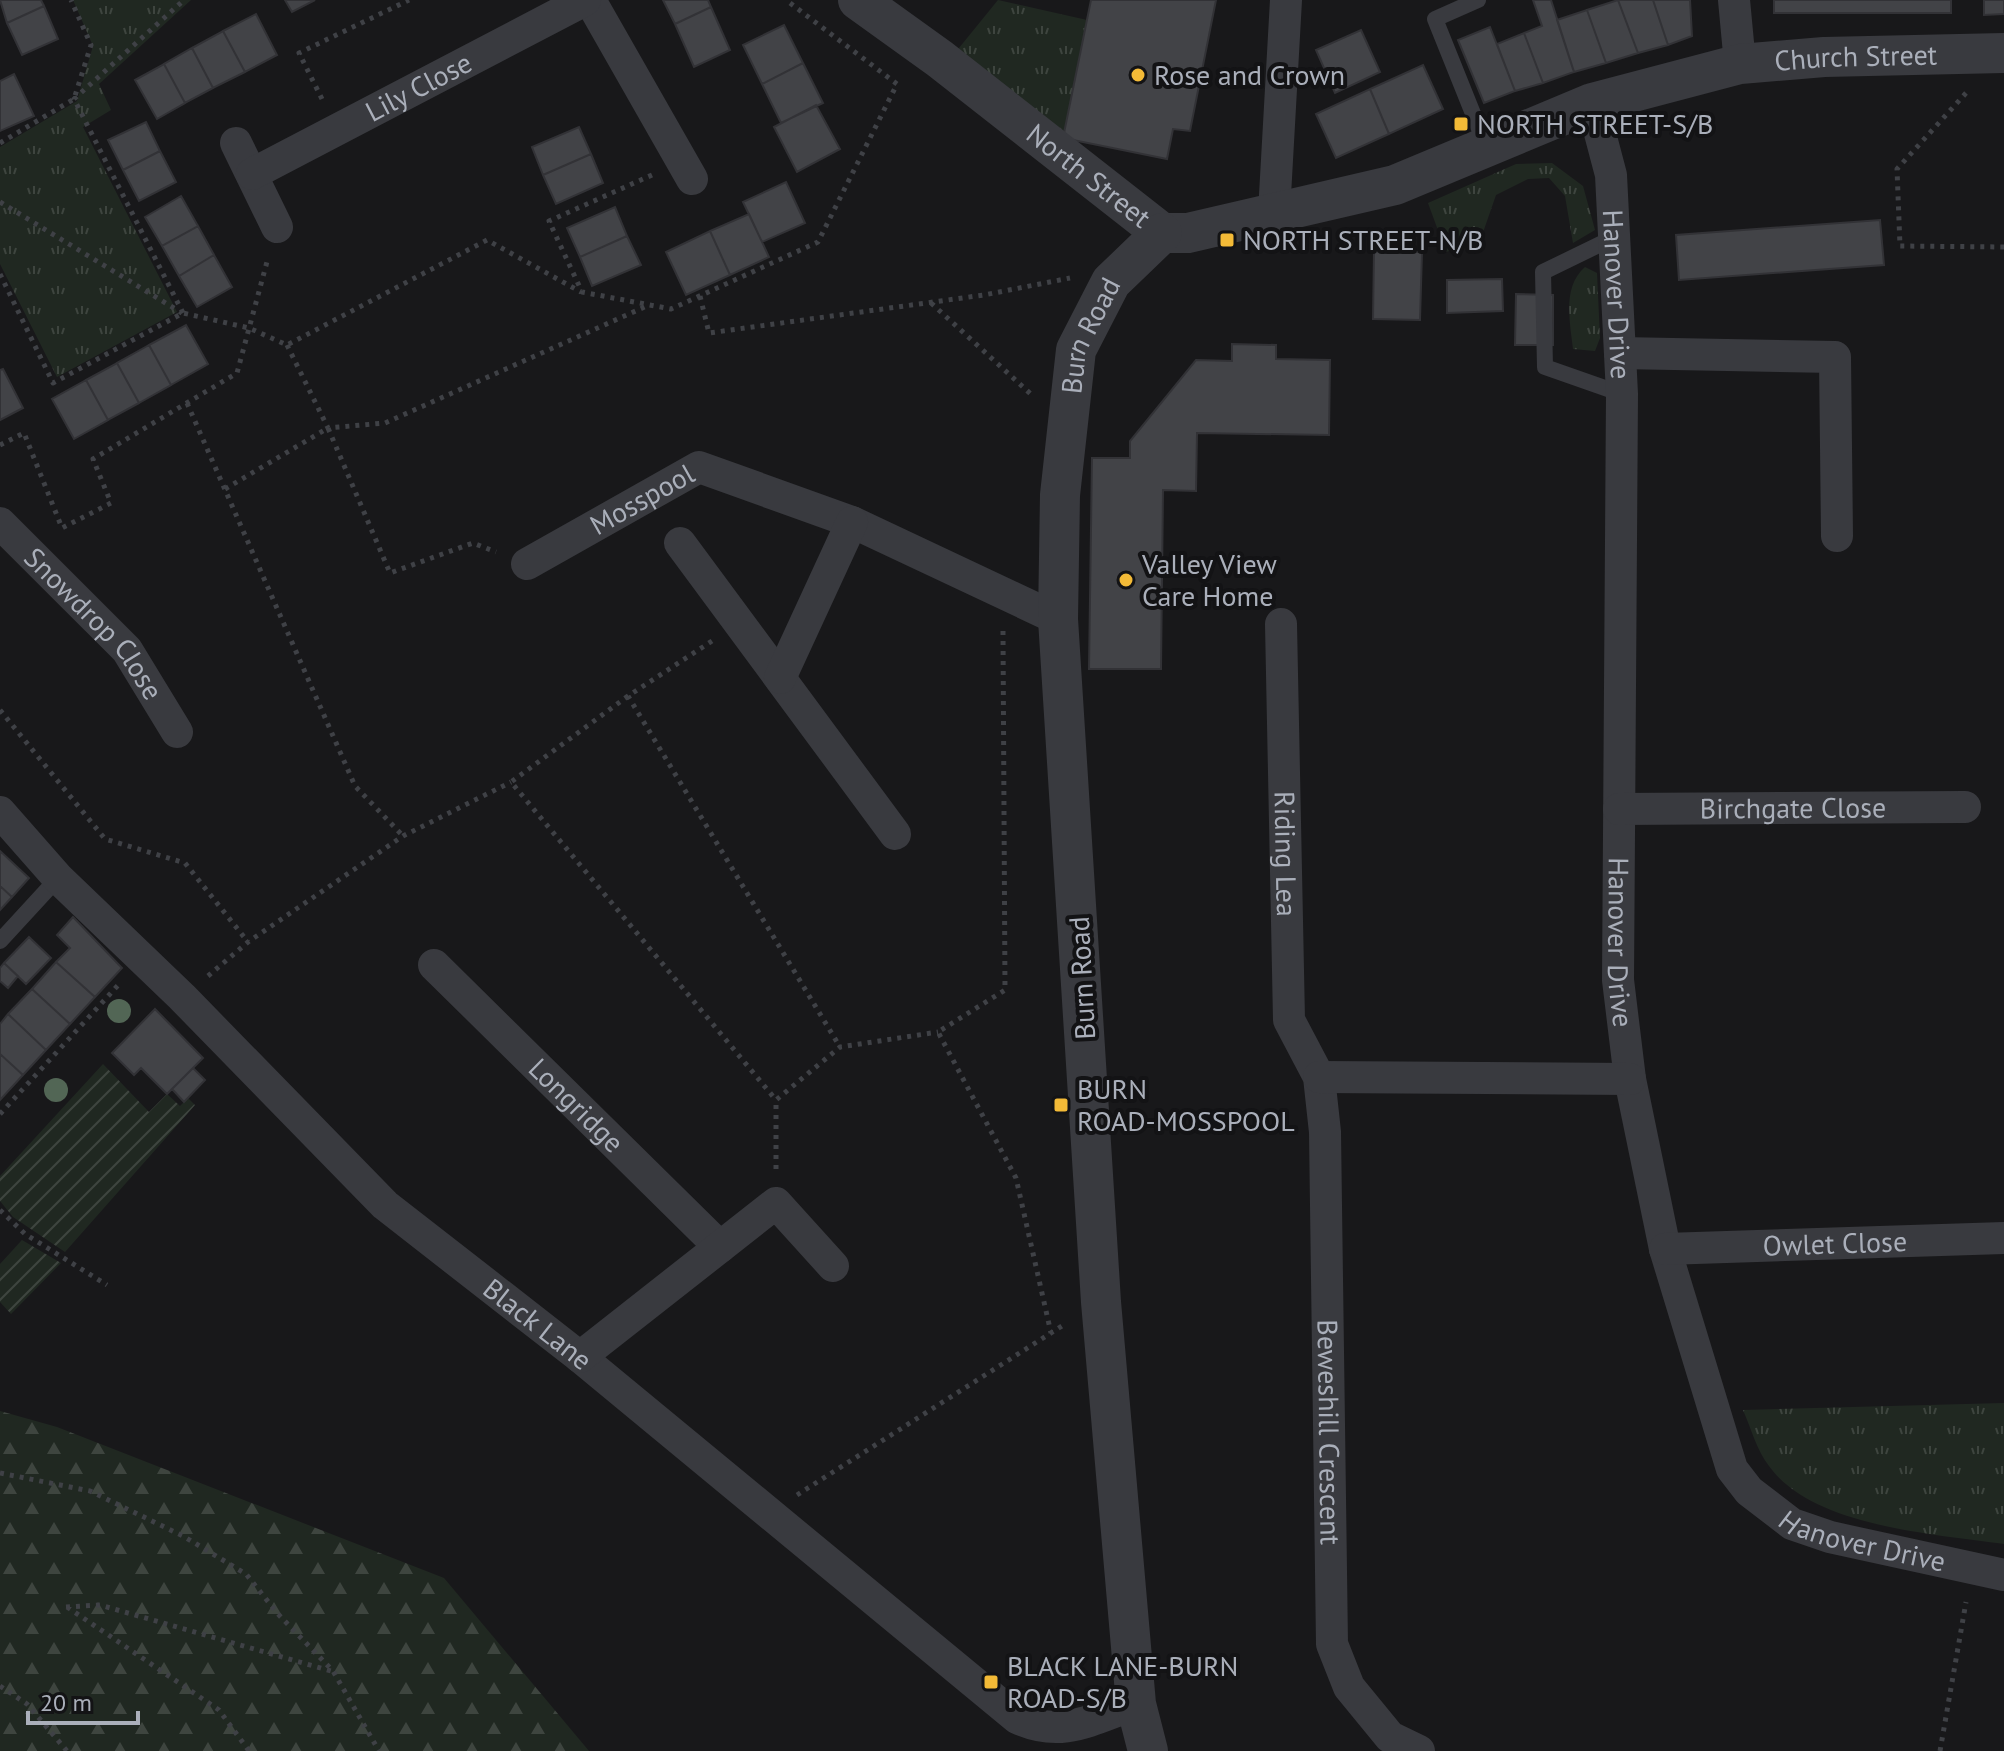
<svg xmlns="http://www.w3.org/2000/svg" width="2004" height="1751" font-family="'PT Sans',sans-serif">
<defs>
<pattern id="grass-tufts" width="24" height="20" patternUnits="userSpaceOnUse" patternTransform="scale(2)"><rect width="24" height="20" fill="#202821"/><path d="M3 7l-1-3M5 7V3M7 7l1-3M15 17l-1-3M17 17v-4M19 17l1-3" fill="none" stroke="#3e453f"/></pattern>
<pattern id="forest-firs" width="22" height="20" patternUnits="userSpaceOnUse" patternTransform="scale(2)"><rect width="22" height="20" fill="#202821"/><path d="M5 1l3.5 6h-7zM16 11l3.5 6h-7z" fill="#3e453f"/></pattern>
<pattern id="garden-furrows" width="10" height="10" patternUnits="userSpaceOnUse" patternTransform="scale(2)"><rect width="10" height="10" fill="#202821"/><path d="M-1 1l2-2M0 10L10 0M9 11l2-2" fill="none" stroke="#3e453f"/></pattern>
</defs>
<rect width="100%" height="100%" fill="#18181a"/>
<path fill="url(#grass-tufts)" d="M73,0h118l-92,84 12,26 -28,17 94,185 -120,65 -57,-113v-117l77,-46 16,-55z
M998,0l89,20 -24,118 -117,-74z
M1552,163l31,23 12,44 -22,13 -8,-47 -16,-18 -21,1 -32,16 -16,46 -34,11 -18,-49 88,-39z
M1585,267l12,6 3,65 -5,13 -22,-2c-3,-27 -11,-62 12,-82z
M2004,1403v141c-69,-10 -191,-17 -235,-78 -12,-15 -18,-38 -26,-56z"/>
<path fill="url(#forest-firs)" d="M0,1411l57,16 387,151 145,173h-589z"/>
<path fill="url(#garden-furrows)" d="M103,1064l46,48 18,-18 13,12 8,-8 7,7 -130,147 -52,-35 -13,-16v-25z
M22,1240l39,23 -50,51 -11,-12v-38z"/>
<path fill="#424347" stroke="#323236" stroke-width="2" d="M0,0h41l3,6 -37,17z
M285,0h30l-23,12z
M663,0h45l3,7 -36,17z
M1091,0h125l-26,131 -17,-2 -6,30 -104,-21z
M1533,0h18l23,72 -31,11 -19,-50 18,-7z
M1618,0l20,53 -32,10 -19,-53z
M1618,0h35l15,45 -30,8z
M1653,0h37l2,36 -24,9z
M1774,0h177v13h-177z
M1984,0h20v14l-20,1z
M44,6l14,33 -36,16 -15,-32z
M711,7l19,43 -36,17 -19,-43z
M1587,10l19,53 -32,9 -17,-52z
M256,14l21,41 -32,17 -22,-41z
M784,25l19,38 -41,21 -19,-39z
M1490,27l25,64 -31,12 -26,-63z
M1361,30l19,42 -45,21 -19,-43z
M223,31l22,41 -32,16 -21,-40z
M1524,33l19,50 -28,8 -18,-47z
M192,48l21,40 -28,15 -21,-39z
M803,63l20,40 -42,20 -19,-39z
M164,64l21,39 -28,16 -22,-39z
M1423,65l20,44 -54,25 -19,-45z
M14,74l20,42 -34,15v-50z
M1370,89l19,45 -53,24 -20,-44z
M816,105l24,44 -43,23 -23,-45z
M146,122l14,29 -37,19 -15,-30z
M579,127l12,27 -48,21 -11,-28z
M160,151l16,31 -37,19 -16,-31z
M591,154l12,29 -47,21 -13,-29z
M786,182l19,41 -43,19 -19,-40z
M181,196l17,30 -36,20 -17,-29z
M615,207l12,29 -47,21 -13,-29z
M749,214l20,43 -39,18 -20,-44z
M1880,220l4,45 -205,15 -3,-45z
M198,226l16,29 -35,21 -17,-30z
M710,231l20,44 -44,20 -20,-43z
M627,236l14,29 -49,21 -12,-29z
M1374,251l48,1 -2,68 -47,-1z
M214,255l18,32 -35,20 -18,-31z
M1502,279l1,32 -56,2v-33z
M1516,294l37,1v50h-38z
M186,325l22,39 -37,21 -22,-40z
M1232,344l44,1v14l54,1 -1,75 -132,-2 -1,58 -33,-1 -2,179h-72l3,-211h38v-17l66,-81 36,1z
M149,345l22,40 -32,18 -22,-40z
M117,363l22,40 -31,17 -22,-40z
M3,369l20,39 -23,12v-50z
M86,380l22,40 -34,19 -22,-40z
M0,851l29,27 -17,19 -12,-11z
M0,886l12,11 -12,13z
M73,917l49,51 -27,29 -39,-35 14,-14 -13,-13z
M29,937l22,21 -25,26 -22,-21z
M56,962l39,35 -25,27 -38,-35z
M4,963l14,13 -10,12 -8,-7v-13z
M32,989l38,35 -24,26 -38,-36z
M155,1009l48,49 -36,36 -26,-26 -7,7 -22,-22z
M8,1014l38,36 -23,25 -23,-21v-30z
M0,1054l23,21 -23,25z
M193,1068l12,12 -21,22 -12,-13z"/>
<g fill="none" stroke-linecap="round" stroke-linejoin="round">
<path stroke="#3f4146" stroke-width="5" stroke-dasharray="4 6" stroke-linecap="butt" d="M1966,93l-69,76 3,77 104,1
M322,99l-23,-46 110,-53
M0,143l74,-44 17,-54 -20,-45
M652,175l-103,46 33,71 89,17 147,-67 79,-158 -111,-84
M0,202l182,111
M0,274l53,109 130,-70 66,15 38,17 200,-105 94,52
M700,296l9,37 275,-38 86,-17
M931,303l102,93
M183,313l-109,-214 110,-99
M287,345l41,83 57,-5 264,-118
M187,403l168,383 48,50
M0,445l24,-12 38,95 49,-25 -18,-44 144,-86 31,-115
M225,489l103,-61 62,145 83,-30 23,9
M1003,631l2,359 -67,42 78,146 35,155
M712,641l-84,55 212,351
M628,696l-117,86 265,318
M0,710l105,129 80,24 63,79
M208,976l40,-34 155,-106 108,-54
M0,1114l121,-132
M776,1169v-69l64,-53 98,-15
M0,1210l25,24 82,51
M0,1473l90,18 93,45 63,38 32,40 55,57 46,80
M797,1495l268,-171
M66,1607l34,-2 231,66
M67,1607l152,103 30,41
M0,1686l27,18 40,47
M1940,1751l26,-149"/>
<path stroke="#393a3f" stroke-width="16" d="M1478,0l-43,19 51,127
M1615,237l-72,35 2,95 77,27
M0,941l58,-63"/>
<g stroke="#393a3f" stroke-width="32">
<path d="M590,0l102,179"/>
<path d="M1734,0l6,64"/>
<path id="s1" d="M1592,103l19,72 11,219 -4,586 12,99 35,170 67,220 17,22 43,33 38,13 174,38"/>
<path d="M236,143l41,84"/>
<path id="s2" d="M252,174l333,-174"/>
<path d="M1274,213l12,-213"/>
<path d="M1620,353l215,4 2,179"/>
<path id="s3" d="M0,523l127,127 50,82"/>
<path d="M680,543l215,291"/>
<path id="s4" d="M527,564l172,-97 153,55 206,97"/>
<path id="s5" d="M1281,624l8,396 30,57 6,55 7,512 17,43 41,50 29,14"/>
<path d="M780,678l72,-156"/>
<path id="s6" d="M1619,809l346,-2"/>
<path id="s7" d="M0,812l58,66 124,119 203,208 195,152 437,361c45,21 75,1 119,-14"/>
<path id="s8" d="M434,965l286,282"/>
<path d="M1319,1077l311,2"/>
<path id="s9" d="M1665,1249l339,-11"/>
<path d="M580,1357l196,-154 57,63"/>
</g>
<g stroke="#393a3f" stroke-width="40">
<path id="s10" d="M858,0l82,59 222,174h26l207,-48 197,-82 148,-39 84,-7 180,-4"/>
<path id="s11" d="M1148,1751l-12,-47 -35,-402 -43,-683 2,-124 16,-145 35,-68 51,-49"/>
</g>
</g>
<g fill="#526655">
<circle cx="119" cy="1011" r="12"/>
<circle cx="56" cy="1090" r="12"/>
</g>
<g fill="#f3ba37" stroke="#131315" stroke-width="3">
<circle cx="1138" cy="75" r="8"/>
<rect x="1453" y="116" width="16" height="16" rx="4"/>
<rect x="1219" y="232" width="16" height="16" rx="4"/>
<circle cx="1126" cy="580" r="8"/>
<rect x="1053" y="1097" width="16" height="16" rx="4"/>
<rect x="983" y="1674" width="16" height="16" rx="4"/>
</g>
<g text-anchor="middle" stroke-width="8" stroke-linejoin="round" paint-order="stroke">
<g font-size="28" fill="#aaafba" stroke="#131315">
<text dy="10" stroke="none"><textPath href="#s10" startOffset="1104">Church Street</textPath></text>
<text dy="10" stroke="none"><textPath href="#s2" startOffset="188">Lily Close</textPath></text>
<text dy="10" stroke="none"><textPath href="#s10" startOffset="290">North Street</textPath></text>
<text dy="10" stroke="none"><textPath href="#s1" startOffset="194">Hanover Drive</textPath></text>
<text dy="10" stroke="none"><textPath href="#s11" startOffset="1424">Burn Road</textPath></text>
<text dy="10" stroke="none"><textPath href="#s4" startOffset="132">Mosspool</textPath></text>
<text dy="10" stroke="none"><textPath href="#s3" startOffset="138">Snowdrop Close</textPath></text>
<text dy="10" stroke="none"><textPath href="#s6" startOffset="174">Birchgate Close</textPath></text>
<text dy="10" stroke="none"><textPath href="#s5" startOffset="230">Riding Lea</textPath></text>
<text dy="10" stroke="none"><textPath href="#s1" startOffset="842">Hanover Drive</textPath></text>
<text transform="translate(1082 978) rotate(-93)" y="10">Burn Road</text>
<text dy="10" stroke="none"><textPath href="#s8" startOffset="200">Longridge</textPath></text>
<text dy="10" stroke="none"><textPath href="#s9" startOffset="170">Owlet Close</textPath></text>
<text dy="10" stroke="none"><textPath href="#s7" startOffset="744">Black Lane</textPath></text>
<text dy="10" stroke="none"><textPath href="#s5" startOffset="816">Beweshill Crescent</textPath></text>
<text dy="10" stroke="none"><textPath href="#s1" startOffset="1538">Hanover Drive</textPath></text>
</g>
<g font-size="28" fill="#aaafba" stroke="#131315" text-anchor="start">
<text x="1154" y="85">Rose and Crown</text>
<text x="1477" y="134">NORTH STREET-S/B</text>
<text x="1243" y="250">NORTH STREET-N/B</text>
<text x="1142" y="574">Valley View<tspan x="1142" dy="32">Care Home</tspan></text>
<text x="1077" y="1099">BURN<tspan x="1077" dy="32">ROAD-MOSSPOOL</tspan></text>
<text x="1007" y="1676">BLACK LANE-BURN<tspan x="1007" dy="32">ROAD-S/B</tspan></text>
</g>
</g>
<path d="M28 1711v12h110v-12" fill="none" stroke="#aaafba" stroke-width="4"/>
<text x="40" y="1711" font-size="24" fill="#aaafba" stroke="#131315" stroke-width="6" paint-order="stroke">20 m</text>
</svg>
